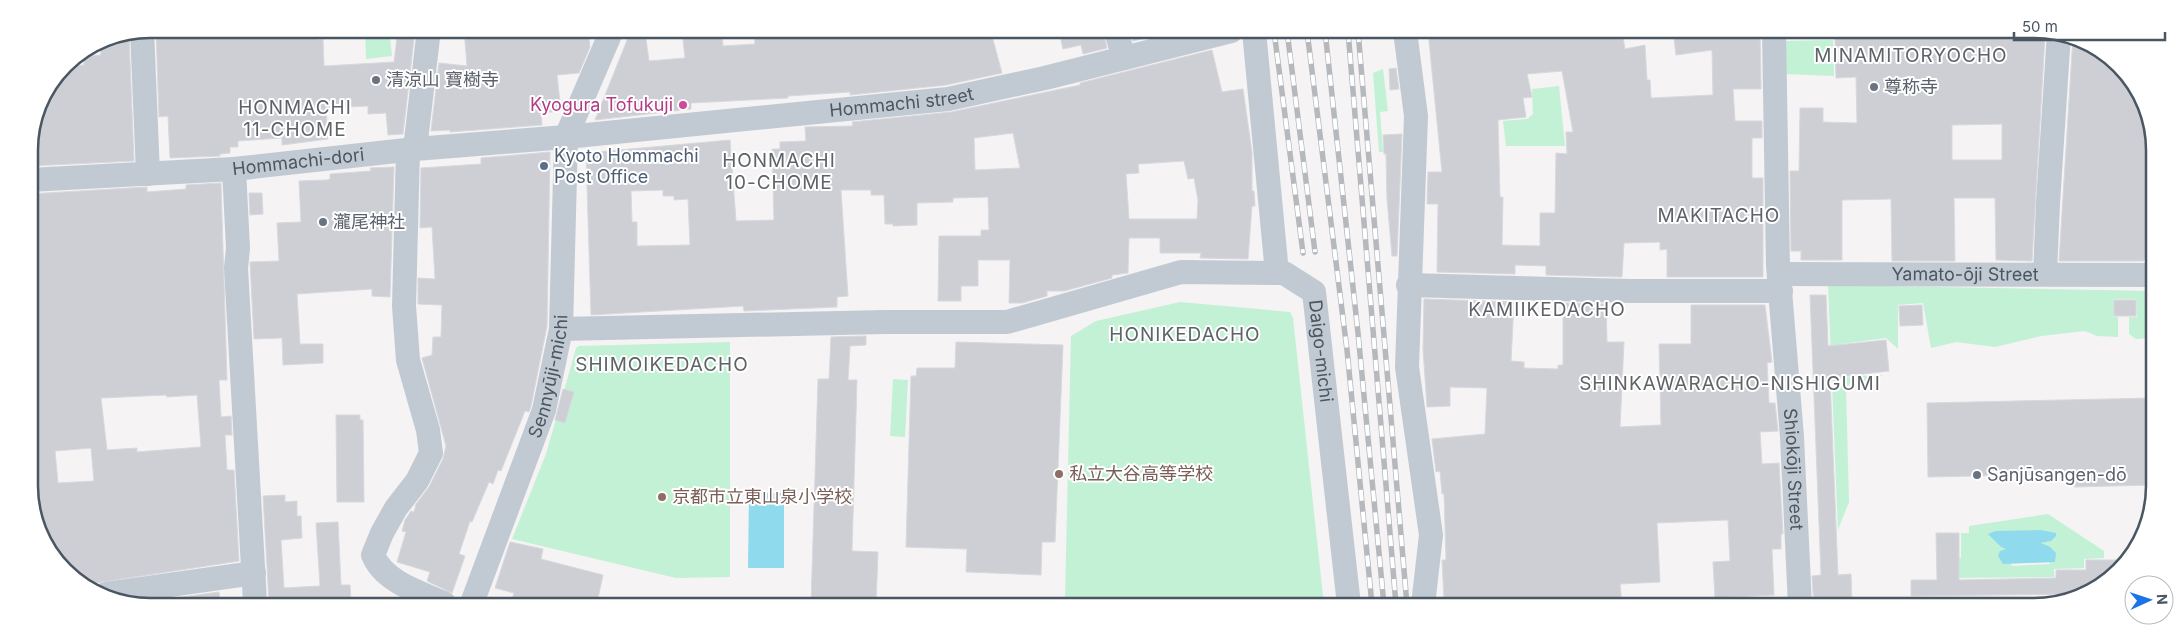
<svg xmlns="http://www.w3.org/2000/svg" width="2184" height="635" font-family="Inter,'Noto Sans JP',sans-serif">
<rect width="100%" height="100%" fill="#f5f3f3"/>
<path fill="#c3f1d5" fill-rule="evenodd" d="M365,29h24l3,27 -26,3z
M1833,40l1,36 -49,-2 -1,-33z
M1383,69l5,42 -8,1 3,40h-4l-6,-79z
M1559,86l6,60h-59l-3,-25 24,-2 6,-5 -1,-25z
M1828,285l324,6v47l-16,1 -7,-5v-17h8l-1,-18h-22v18h4v20l-21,-1 -12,-5 -44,5 -46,11 -39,-5 -25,6 -8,-45 -25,2v44l-12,-11 -45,6 2,33 40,-2 -15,7 -15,-1 -7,7 3,114 -11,28z
M1180,302l110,10 3,6 31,287 -254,-1 -5,-6 6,-262 25,-15z
M730,342v235l-54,1 -164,-39 34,-85 30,-106 3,-2z
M893,379l15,1 -3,57 -15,-1z
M2048,514l56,37v7l-20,1v9l-30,1v8l-117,1v-19l24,-1v-25h8v-7zM2004,531l47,10 -10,2 4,3 5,18 -38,2 -6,-17 -5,-2 -7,-8z
M691,598l112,3v3l-112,-1z"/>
<path fill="#90daee" d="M749,493h35v75h-36z
M2041,530l15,3v3l-5,5 -10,2 9,4 6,6 -1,9 -52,2 -5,-8 2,-5 6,-2 -5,-2 -13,-13 7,-3z"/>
<path fill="#cdcfd5" stroke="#d7d9de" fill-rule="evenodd" d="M156,29h162v11l5,-1 1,27 70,-4 4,-33 17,1 -12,104 -15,1 -2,-22 -18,1v-8l-42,2 2,31 -46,6v-7l-44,3v6h-8v6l-10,1v2l-50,2 -2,-42 -9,1z
M464,29h28v4l30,-3h66l2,17 -11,26 -22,2 4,36 -20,2 1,12 -92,7v-2l-19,1 8,-68 28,3z
M682,30h40l1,16 32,-2 -1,-14h136v2l86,-2v9l16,-3 10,37 -56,12 -96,10v-3l-62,4v2l-97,5v6l-96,11 33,-82 18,1 3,22 36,-3z
M1059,31h44l4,17 -24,6 -2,-9 -18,4z
M1130,31h45l-42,10z
M1428,31l194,1 3,17 20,-4 2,35h3l1,18 62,-3 -1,-45 -36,5 -2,-16 28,-3 -1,-4h59l1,57h-28l2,32h27v17h-10v40h11v99h-96v-28l-7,1v-8l-36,1 -2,34 -76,-2v-9l-31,-1v9l-78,-2 1,-68h-11l1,-32h14zM1562,71l11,61h-7l1,22 -11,-1 -1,60h-15v33l-38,-1 1,-48h-3l-2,-77 28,-3 -3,-19 9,-1 -5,-23z
M2007,33l38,3 -13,225 -36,-1 -1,-62h-41l1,63h-63l-1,-62 -49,1v60h-41v-9h-10l-1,-80h9l1,-63h23v14l34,1 -1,-46 -20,1 -1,-41 122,-1zM2002,124v36h-50v-35z
M129,37l5,124 -105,5v-24l9,-39 25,-37 21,-1v-9l17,-1 -1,-12h13v-5z
M2073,37l47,27 33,62v104h-3v29h-6v2h-85z
M1212,50l10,42 21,-3 9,63v39h2l1,15h-3l-4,53 -48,-1 1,-5h-41v-15h-31l-1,35 -16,2v3l-48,13h-17v5l-25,7h-13l1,-43h-32v26h-17v15h-23l1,-65h42v-6h8l-1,-33 -35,1v4l-36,1v22l-24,1v-2h-8l-1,-29h-13v-5h-30l7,106 -11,1v10l-93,4 -1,-5 -152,9 -5,-162 144,-13 6,81 38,-1 -2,-71h8v-7l26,-1 -1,-14 48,-1 -1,-4 99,-10 129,-27v-2zM1013,133l7,35 -45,2 -1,-32zM1184,161l4,18 6,-1 4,22 -1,19h-68l-3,-45 13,-1 -1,-9zM663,190v6h11v4l14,-1 2,46 -53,1v-24h-5l-1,-31z
M1396,68l3,21 -9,1 -1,-21z
M1402,134l-5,122h-5l-5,-57 -1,-45h-2l-1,-19z
M550,152l-3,174 -16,80 -2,6 -4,-1 -24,60 -3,-1 -5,14 -4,-2 -17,40 -2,-1 -11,33 6,2 -13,37 -25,-12 3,-9 -33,-10 9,-30 -4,-1 3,-11 6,-9 3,1 2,-8 13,-17 14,-28 3,-13 -24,-88 10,-3 1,-18h8l1,-32 -24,-1v-26l17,1 -3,-52 -12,1 1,-60 60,-4v-6z
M394,167l-4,130 -18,-1v-7l-75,5 3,50h23v19l-40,2 -1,-27 -28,1 -4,-77 29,-1 -2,-38 24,-1 -2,-41 28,-1 3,-1v-5l41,-3 -1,-3z
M221,183l6,197h-8l2,37 10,-1 1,19h-7l2,35h7l5,91 -150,23 -30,-19 -28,-56 -2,-315 118,-7v5l39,-3v-4zM166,395l1,2 30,-2 4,52 -64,5v-4l-30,2 -6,-52zM91,448l3,33 -36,2 -3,-32z
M249,193h13l1,21 -13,1z
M1810,295h16l2,51 58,-6 3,31 -59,7 8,197 13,-1 1,32h-38l-2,-30 9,-1z
M1424,299l90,3 -3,59 13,1v6l34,1v-4h5v-62l43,1 1,38h17l-4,85 41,-2 -2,-81h32v-39h74l7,57 -5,1 2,40h6l3,28 -18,1 2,32 17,-1 4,71h-2v15h-9l2,46 -59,3 -2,-36 17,-1 -2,-41 -71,3 3,59 -40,2 2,21h-149v-8l-29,2 -2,-39h4l-2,-66h-2l-2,-23 -4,1 -4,-33 53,-5 2,-46 -37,-1v19l-23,1 -4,-58z
M2114,300h22v16h-22z
M1922,305l1,20 -23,1 -1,-20z
M866,336v9l-16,1 -2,34h9l-5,171 26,1 -2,52h-65l7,-225h11l2,-42z
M956,342l107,3 -8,197h-13l-1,33 -75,-3 1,-23 -61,-2 5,-171h5l1,-8h38z
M563,389l11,3 -9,31 -10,-3z
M2152,398l-1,87 -77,2v-13l-146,3 -1,-74z
M336,415h24v5h3l1,82h-27z
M285,495v7l12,-1v15h4l1,22 -21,2 3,48 36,-2 -4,-63 22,-1 3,63h9l1,18 -82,-1 -6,-106z
M1936,533h23v47l97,-2v-8h30v-10h38l-10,16 -29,18 -174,2v-16h26z
M510,542l33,7 -2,10 62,16 -6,28h-86l3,-10 -19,-5z
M219,592l1,10h-74z"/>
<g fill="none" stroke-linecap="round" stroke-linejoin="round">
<g stroke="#c1cad2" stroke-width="24">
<path d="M142,30l6,144"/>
<path d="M1116,31l8,27"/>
<path id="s1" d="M1254,31l23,242h7l30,19 35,313"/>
<path d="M1405,31l11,85 -9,251 24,168 -8,70"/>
<path id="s2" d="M1774,32l4,234 14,171 8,169"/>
<path d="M415,149l14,-120"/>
<path d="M408,150l-4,156 4,54 20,70 3,23 -14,28 -21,27 -14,25 -9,22c11,27 46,37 71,48"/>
<path d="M234,169l4,79 -2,20 19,334"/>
<path id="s3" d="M29,180l205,-11 181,-20 151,-12 382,-38 97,-21 186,-47"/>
<path id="s4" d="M1779,274l373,1"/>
<path d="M2045,274l3,-71 11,-170"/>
<path d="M1408,285l222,6h151"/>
<path d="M561,329l323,-7h123l174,-50 96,1"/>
<path d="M106,594l148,-21"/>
<path id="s5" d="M472,603l72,-193 17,-81 5,-192 46,-107"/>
</g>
<g stroke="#b5b8bd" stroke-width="5.5">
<path id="rail" d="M1274,31l29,222
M1287,31l28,221
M1307,31l40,319 25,255
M1325,31l33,302 26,272
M1348,31l48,574
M1358,31l49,574"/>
</g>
<use href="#rail" stroke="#fff" stroke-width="4" stroke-dasharray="11" stroke-linecap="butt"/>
</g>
<g fill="#6b7280" stroke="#fff" stroke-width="2">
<circle cx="376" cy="80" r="5"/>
<circle cx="1874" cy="87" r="5"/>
<circle cx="323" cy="222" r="5"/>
<circle cx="1977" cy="475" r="5"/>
</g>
<circle fill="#d1479c" stroke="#fff" stroke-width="2" cx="683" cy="105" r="5"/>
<circle fill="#5c6f8a" stroke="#fff" stroke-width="2" cx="544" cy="166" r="5"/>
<g fill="#8d6e63" stroke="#fff" stroke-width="2">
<circle cx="1059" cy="474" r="5"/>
<circle cx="662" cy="497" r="5"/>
</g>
<g text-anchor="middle" stroke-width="4" stroke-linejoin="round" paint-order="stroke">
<g font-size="18" fill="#5b616d" stroke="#fff" text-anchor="start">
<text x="386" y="86">清涼山 寶樹寺</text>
<text x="1884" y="93">尊称寺</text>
<text x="333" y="228">瀧尾神社</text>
<text x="1987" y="481">Sanjūsangen-dō</text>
</g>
<g font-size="18" fill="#4a5661" stroke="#fff">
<text dy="6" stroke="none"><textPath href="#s3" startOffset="876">Hommachi street</textPath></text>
<text dy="6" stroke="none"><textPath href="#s3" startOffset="270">Hommachi-dori</textPath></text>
<text dy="6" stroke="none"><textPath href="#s4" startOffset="186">Yamato-ōji Street</textPath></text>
<text dy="6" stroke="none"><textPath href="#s1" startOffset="345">Daigo-michi</textPath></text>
<text dy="6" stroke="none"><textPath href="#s5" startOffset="240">Sennyūji-michi</textPath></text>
<text dy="6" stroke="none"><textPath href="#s2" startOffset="438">Shiokōji Street</textPath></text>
</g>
<g font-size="18" fill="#b23c85" stroke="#fff" text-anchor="end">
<text x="673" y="111">Kyogura Tofukuji</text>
</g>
<g font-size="18" fill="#4e5e75" stroke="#fff" text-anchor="start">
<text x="554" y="162">Kyoto Hommachi<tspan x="554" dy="21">Post Office</tspan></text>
</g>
<g font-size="18" fill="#785e54" stroke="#fff" text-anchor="start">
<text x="1069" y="480">私立大谷高等学校</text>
<text x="672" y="503">京都市立東山泉小学校</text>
</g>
<g font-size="19" letter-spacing="1" fill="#5f6368" stroke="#fff">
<text x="1911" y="62">MINAMITORYOCHO</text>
<text x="295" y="114">HONMACHI<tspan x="295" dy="22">11-CHOME</tspan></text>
<text x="779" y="167">HONMACHI<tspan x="779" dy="22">10-CHOME</tspan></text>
<text x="1719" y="222">MAKITACHO</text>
<text x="1547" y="316">KAMIIKEDACHO</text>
<text x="1185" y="341">HONIKEDACHO</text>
<text x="662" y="371">SHIMOIKEDACHO</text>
<text x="1730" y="390">SHINKAWARACHO-NISHIGUMI</text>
</g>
</g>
<path d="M0 0H2184V635H0ZM150 38H2034A112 112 0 0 1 2146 150V486A112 112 0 0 1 2034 598H150A112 112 0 0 1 38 486V150A112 112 0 0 1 150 38Z" fill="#fff" fill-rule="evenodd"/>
<path fill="none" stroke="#4a5661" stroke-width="2.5" d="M150 38H2034A112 112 0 0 1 2146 150V486A112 112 0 0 1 2034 598H150A112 112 0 0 1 38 486V150A112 112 0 0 1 150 38Z"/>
<g transform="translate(2149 600) rotate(87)"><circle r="24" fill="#ffffff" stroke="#b7bbc0"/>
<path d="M0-4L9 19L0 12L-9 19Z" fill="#1a73e8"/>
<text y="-8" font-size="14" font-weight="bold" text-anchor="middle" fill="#4a5661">N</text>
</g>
<path d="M2014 32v8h151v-8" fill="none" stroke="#4a5661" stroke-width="2.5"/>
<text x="2022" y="32" font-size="15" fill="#4a5661" stroke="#ffffff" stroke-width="4" paint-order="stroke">50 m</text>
</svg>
